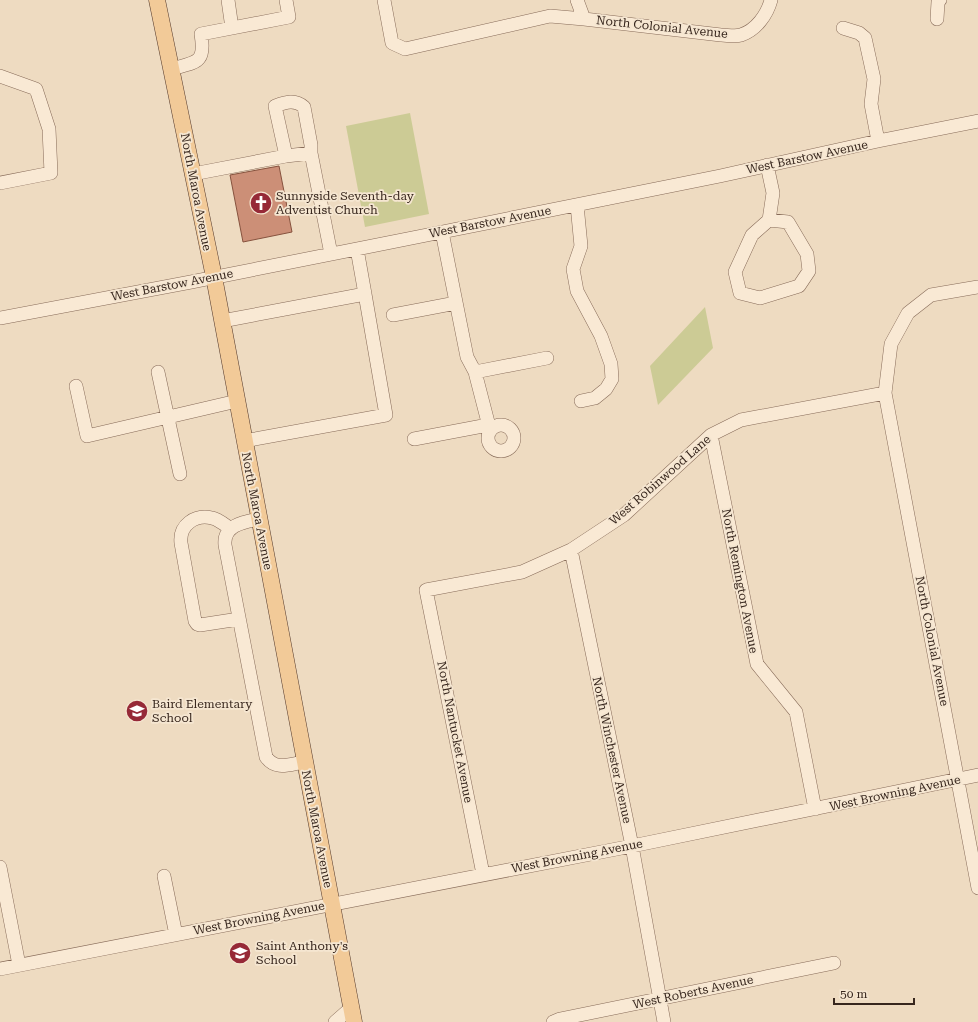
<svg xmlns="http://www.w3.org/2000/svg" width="978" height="1022" font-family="'Roboto Serif',serif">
<rect width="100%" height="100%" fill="#eedbc1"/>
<path fill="#cccb95" d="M410,113l19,101 -64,13 -19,-101z
M705,307l8,41 -55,57 -8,-39z"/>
<path fill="#cc8f77" stroke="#86523e" d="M279,166l13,66 -49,10 -13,-67z"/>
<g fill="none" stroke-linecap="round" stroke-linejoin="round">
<g stroke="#876b59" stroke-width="14">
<path id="minor" d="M228,0l4,28
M384,0l8,43 13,6 145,-33 34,3 137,16c6,0 14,2 20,0 15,-5 26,-20 30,-35
M577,0l7,19
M937,19l1,-17 2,-2
M843,28l16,5 6,5 9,41 -3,25 7,37
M171,69c25,-7 35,-5 30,-35l88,-17 -3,-17
M0,76l36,13 13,40 2,44 -51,10
M311,153l-25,3 -11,-50c11,-4 20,-7 29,1l7,38v8l20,101
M767,165l6,28 -4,27
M193,174l93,-18
M577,205l4,41 -8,23 4,22 24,45 10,28 1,15 -6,10 -11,9 -14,3
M769,220l19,2 19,32 2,17 -10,15 -39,12 -20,-5 -5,-21 17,-37z
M442,232l25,125 8,15 15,58
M357,249l8,45
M978,287l-47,8 -23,18 -17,31 -6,49 93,495
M393,315l63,-12
M0,318l191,-36 251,-50 278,-56 158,-35 100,-20
M222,321l143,-27 21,121 -142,26
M158,372l22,102
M475,372l72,-14
M76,386l11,50 150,-35
M488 438a13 13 0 1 1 26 0a13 13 0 1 1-26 0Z
M711,435l46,229 39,48 19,97
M414,439l74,-14
M259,519c-15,3 -36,6 -34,26l41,212c10,14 24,7 38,5
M231,529c-6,-4 -13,-10 -19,-11 -17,-4 -33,7 -31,25l14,78 2,3 3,1 39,-6
M571,550l61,296 32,176
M0,867l19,98
M483,874l-57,-284 96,-18 49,-22 53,-35 87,-80 30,-15 144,-27
M164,876l12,59
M0,969l632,-123 346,-71
M335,1022l16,-14
M553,1022l7,-3 274,-56"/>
</g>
<g stroke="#553a2d" stroke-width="17">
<path id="major" d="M157,0l57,277 140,745"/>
</g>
<use href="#minor" stroke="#f9e9d4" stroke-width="13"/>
<use href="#major" stroke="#f2ca98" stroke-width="16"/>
</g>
<defs>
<g id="church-disc" transform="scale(1.15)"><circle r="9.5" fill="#962937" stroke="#f5e6d1"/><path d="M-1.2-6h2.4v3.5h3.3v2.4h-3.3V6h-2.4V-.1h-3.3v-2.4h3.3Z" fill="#fff"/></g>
<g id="school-disc" transform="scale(1.15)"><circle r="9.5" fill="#962937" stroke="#f5e6d1"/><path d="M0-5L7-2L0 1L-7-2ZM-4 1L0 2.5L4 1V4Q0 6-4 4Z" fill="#fff"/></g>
</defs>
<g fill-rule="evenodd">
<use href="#church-disc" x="261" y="203"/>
<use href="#school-disc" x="137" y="711"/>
<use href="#school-disc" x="240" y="953"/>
</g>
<g text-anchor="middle" stroke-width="3.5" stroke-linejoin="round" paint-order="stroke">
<g font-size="12" fill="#37261d" stroke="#f5e6d1">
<text transform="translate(662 27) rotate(6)" y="4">North Colonial Avenue</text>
<text transform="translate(807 157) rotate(-12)" y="4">West Barstow Avenue</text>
<text transform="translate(196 192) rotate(79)" y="4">North Maroa Avenue</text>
<text transform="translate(490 222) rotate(-11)" y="4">West Barstow Avenue</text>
<text transform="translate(172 285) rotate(-11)" y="4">West Barstow Avenue</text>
<text transform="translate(660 480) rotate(-41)" y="4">West Robinwood Lane</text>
<text transform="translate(257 511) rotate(79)" y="4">North Maroa Avenue</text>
<text transform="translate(740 581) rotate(79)" y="4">North Remington Avenue</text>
<text transform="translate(932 641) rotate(79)" y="4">North Colonial Avenue</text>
<text transform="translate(455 732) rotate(79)" y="4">North Nantucket Avenue</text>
<text transform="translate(612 750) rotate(78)" y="4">North Winchester Avenue</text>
<text transform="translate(895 793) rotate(-12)" y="4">West Browning Avenue</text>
<text transform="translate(317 829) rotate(79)" y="4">North Maroa Avenue</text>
<text transform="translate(577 856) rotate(-11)" y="4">West Browning Avenue</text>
<text transform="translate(259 918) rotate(-11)" y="4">West Browning Avenue</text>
<text transform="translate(693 992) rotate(-12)" y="4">West Roberts Avenue</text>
</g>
<g font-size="12" fill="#37261d" stroke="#f5e6d1" text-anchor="start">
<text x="276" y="200">Sunnyside Seventh-day<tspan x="276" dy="14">Adventist Church</tspan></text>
<text x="152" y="708">Baird Elementary<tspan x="152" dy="14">School</tspan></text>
<text x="256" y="950">Saint Anthony's<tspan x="256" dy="14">School</tspan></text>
</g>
</g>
<path d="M834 998v6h80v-6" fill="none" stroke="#37261d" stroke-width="2"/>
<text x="840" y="998" font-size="12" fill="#37261d" stroke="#f5e6d1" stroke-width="3" paint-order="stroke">50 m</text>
</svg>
